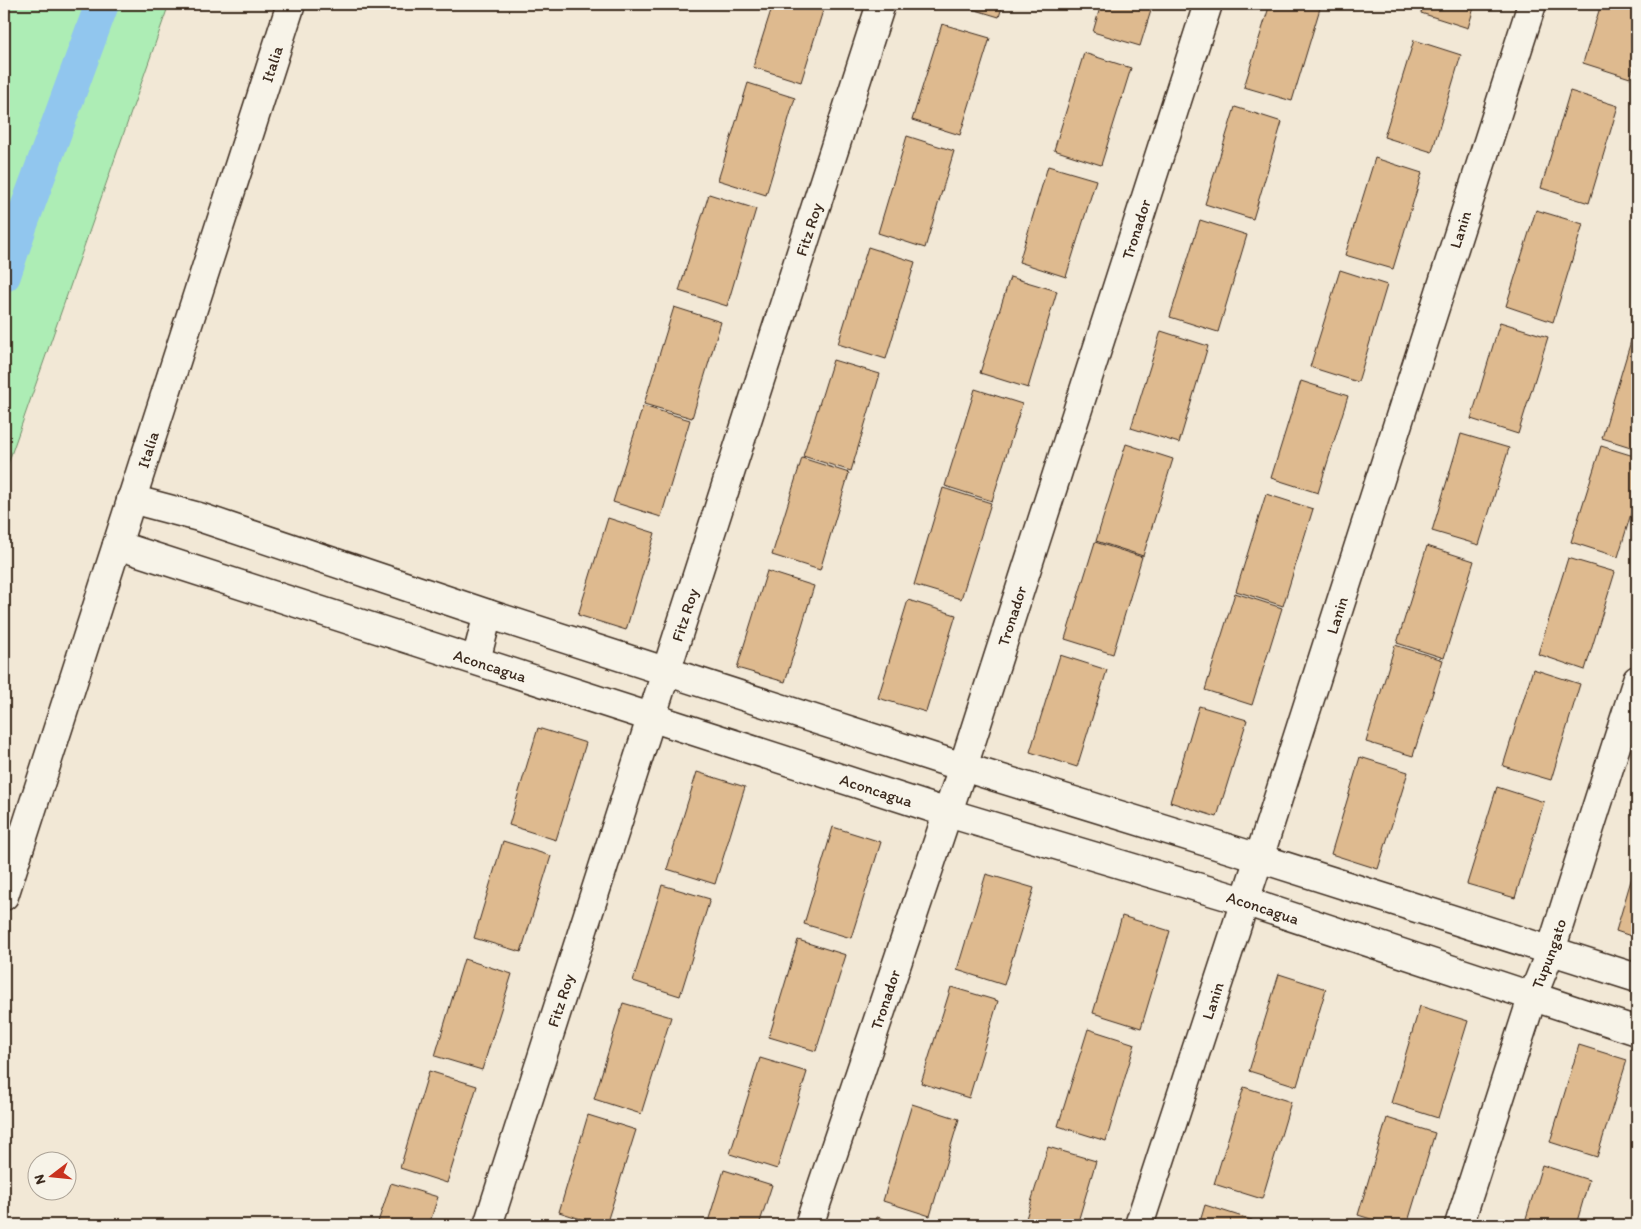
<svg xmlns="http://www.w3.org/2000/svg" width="1641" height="1229" font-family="Itim,sans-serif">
<rect width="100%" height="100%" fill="#f2e8d6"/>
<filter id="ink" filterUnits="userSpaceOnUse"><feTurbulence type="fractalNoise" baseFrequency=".02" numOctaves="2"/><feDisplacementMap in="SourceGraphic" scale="10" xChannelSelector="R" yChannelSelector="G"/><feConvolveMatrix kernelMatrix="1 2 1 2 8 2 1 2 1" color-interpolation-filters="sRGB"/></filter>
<g filter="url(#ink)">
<path fill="#adedb5" stroke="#748c6a" d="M4,4h165l-165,471z"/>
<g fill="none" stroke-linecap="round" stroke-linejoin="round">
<path stroke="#91c6ee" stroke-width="34" d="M4,275l16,-48 82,-223"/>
</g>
<path fill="#deba8f" stroke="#3b2a1e" d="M773,4h52l-24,78 -48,-15z
M956,4h47l-4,13z
M1101,4h52l-13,42 -47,-14z
M1270,4l51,1 -29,96 -48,-14z
M1423,4h52l-7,24 -47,-15z
M1601,4h36v51l-7,23 -47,-15z
M942,24l48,14 -30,97 -48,-15z
M1414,40l47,15 -29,97 -48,-15z
M1084,53l47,15 -30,97 -47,-15z
M748,83l47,15 -29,97 -48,-15z
M1570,91l48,15 -29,97 -48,-15z
M1235,107l47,15 -29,97 -48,-15z
M907,136l47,15 -29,97 -47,-15z
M1375,158l47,15 -29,96 -48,-14z
M1048,166l48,14 -30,97 -47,-15z
M709,194l47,15 -29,97 -48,-15z
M1536,210l47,14 -30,98 -47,-16z
M1200,220l47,15 -29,97 -48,-15z
M868,247l47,15 -29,97 -48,-15z
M1340,270l47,15 -29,97 -48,-15z
M1010,277l47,14 -29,97 -48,-15z
M674,307l47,15 -29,96 -48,-14z
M1500,322l48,15 -30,97 -47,-15z
M1161,331l47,15 -29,97 -48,-15z
M1631,341l6,2v106l-35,-11z
M833,360l47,14 -29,97 -48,-15z
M1301,381l47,15 -30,97 -47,-15z
M975,389l47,15 -30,97 -47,-15z
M643,406l47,14 -29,97 -48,-15z
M1461,434l48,14 -30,97 -47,-14z
M1126,444l47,15 -30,97 -47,-15z
M1601,446l36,11v37l-19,63 -47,-15z
M802,458l47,15 -29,97 -48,-15z
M943,488l48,15 -30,96 -47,-14z
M1266,494l47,15 -30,97 -47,-15z
M608,518l47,15 -29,97 -48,-15z
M1095,542l47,15 -29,97 -48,-15z
M1427,546l47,15 -30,97 -47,-15z
M1568,558l47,14 -30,98 -47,-16z
M767,571l47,15 -29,96 -48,-14z
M1235,593l47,15 -30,97 -47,-15z
M908,600l48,15 -30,97 -48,-14z
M1395,645l48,15 -30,96 -47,-14z
M1060,655l47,15 -30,97 -47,-15z
M1533,669l47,15 -29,96 -48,-14z
M1199,706l48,14 -30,97 -47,-15z
M538,728l48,15 -30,97 -47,-15z
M1360,757l48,15 -30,97 -47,-15z
M697,772l48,15 -30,97 -48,-15z
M1497,787l47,15 -29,96 -48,-14z
M833,827l48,15 -30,96 -47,-14z
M503,841l48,15 -30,96 -47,-14z
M1637,860v78l-21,-7z
M986,874l48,14 -30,97 -47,-15z
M662,885l48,14 -30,97 -47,-15z
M1122,916l48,15 -29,97 -48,-15z
M798,940l48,15 -30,96 -47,-14z
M464,959l48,15 -30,96 -47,-14z
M1279,974l47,15 -29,97 -48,-15z
M951,987l47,14 -29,97 -48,-15z
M623,1003l48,14 -30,97 -47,-15z
M1420,1006l48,15 -30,97 -47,-15z
M1088,1029l47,15 -29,97 -48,-15z
M1579,1045l48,15 -30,97 -47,-15z
M760,1058l47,14 -30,97 -47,-15z
M429,1071l48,15 -30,97 -47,-15z
M1244,1087l47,15 -29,97 -48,-15z
M912,1104l47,15 -29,97 -47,-15z
M588,1115l48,15 -30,95h-6l-41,-13z
M1387,1118l48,15 -28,92h-17l-32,-10z
M1048,1147l48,14 -19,64h-53z
M1542,1165l47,15 -13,45h-52z
M724,1170l48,15 -13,40h-52z
M391,1183l47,14 -9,28h-52z
M1205,1205l47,15 -1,5h-52z
M877,1217l26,8h-29z"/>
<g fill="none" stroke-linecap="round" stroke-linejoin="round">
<g stroke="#3b2a1e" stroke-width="31">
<g id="minor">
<path d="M131,499l68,18 289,97 475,153 296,91 378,120"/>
<path id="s1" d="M117,545l831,268 296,88 393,130"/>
<path d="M476,660l12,-46"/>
<path id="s2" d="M488,1225l393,-1221"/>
<path id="s3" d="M809,1225l154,-458 245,-763"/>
<path id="s4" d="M1139,1225l120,-367 273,-854"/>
<path id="s5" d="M1459,1225l74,-230 18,-45 86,-270"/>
</g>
</g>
<g stroke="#3b2a1e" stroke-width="31">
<g id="tertiary">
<path id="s6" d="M4,896l287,-892"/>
</g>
</g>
<use href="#minor" stroke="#f7f3e8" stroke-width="28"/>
<use href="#tertiary" stroke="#f7f3e8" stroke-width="28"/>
</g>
</g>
<g text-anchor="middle" stroke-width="4" stroke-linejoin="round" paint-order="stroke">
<g font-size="16" fill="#3b2a1e" stroke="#f7f3e8">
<text dy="6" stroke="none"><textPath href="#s6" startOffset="874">Italia</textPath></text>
<text dy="6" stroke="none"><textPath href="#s2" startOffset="1046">Fitz Roy</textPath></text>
<text dy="6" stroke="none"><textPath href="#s4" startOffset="1046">Lanin</textPath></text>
<text dy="6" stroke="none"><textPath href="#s3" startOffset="1048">Tronador</textPath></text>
<text dy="6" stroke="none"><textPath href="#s6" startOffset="469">Italia</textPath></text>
<text dy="6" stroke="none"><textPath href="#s2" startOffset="641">Fitz Roy</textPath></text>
<text dy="6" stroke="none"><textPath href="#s3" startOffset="642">Tronador</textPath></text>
<text dy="6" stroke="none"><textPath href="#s4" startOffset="641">Lanin</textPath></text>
<text dy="6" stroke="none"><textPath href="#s1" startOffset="392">Aconcagua</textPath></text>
<text dy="6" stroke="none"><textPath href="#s1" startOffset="798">Aconcagua</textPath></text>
<text dy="6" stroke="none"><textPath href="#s1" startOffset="1202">Aconcagua</textPath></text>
<text dy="6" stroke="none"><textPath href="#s5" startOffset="286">Tupungato</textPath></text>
<text dy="6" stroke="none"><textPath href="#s2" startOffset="236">Fitz Roy</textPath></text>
<text dy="6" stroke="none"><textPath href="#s3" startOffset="238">Tronador</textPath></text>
<text dy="6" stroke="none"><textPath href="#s4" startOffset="236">Lanin</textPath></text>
</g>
</g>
<rect width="1641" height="1229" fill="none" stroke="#f7f3e8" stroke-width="20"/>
<rect x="10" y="10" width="1621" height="1209" fill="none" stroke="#3b2a1e" stroke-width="2" filter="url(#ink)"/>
<g transform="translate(52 1176) rotate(254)"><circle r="24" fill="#f7f3e8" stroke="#aca397"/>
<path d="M0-4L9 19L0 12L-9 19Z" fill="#c8321e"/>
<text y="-8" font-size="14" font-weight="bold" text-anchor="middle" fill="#3b2a1e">N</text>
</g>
</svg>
